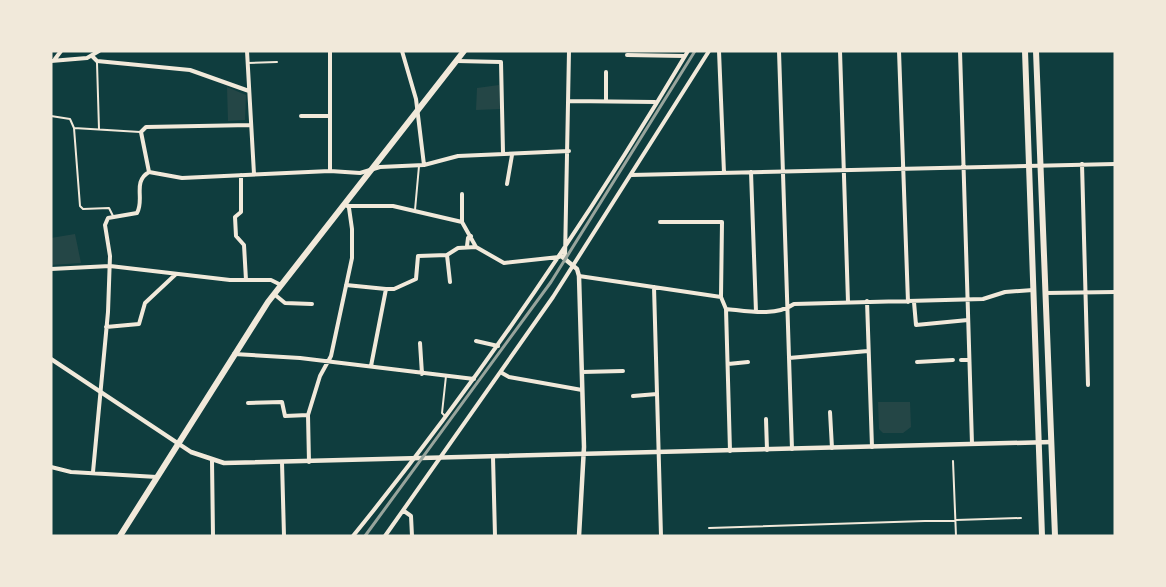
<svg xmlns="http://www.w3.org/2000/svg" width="1166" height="587" font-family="Mulish,sans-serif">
<rect width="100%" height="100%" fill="#0f3d3e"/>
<path fill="#244646" d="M499,85l1,24 -24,1 1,-22z
M227,87l19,8 -1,25 -17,1z
M75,234l6,29 -30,2v-27z
M878,402h32l1,25 -8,6h-20l-4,-4z"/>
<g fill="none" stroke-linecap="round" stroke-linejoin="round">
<path stroke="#f1e9da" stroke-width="2" d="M97,63l2,66
M248,63l29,-1
M51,116l19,3 4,9 66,4
M74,128l6,78 3,3 26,-1 4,8
M415,210l4,-44
M446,417l-4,-4 4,-37
M953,461l3,75
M709,528l312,-10"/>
<path stroke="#f1e9da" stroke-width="4" d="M247,51l7,123
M402,51l14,48 8,66
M719,51l5,122
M779,51l13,398
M840,51l8,251
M899,51l9,251
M960,51l12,393
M627,55l57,1
M92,56l5,5 93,9 59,21
M55,59l6,-8
M51,61l36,-3 12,-7
M457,61l44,1 2,90
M569,101l86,1
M606,101v-29
M301,116h29
M1082,164l6,221
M330,171v-120
M149,172l-8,-40 5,-5 105,-2
M751,172l5,140
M241,175v37l-6,5 1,19 8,9 2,35
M631,175l484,-11
M507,184l5,-29
M347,206h46l69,16 14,25 28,16 55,-6
M462,222v-28
M660,222h62l-1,75 5,12 4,142
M467,246l1,-8 3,-2
M565,259l4,-208
M51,269l59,-3 120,14h41l10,5
M579,276l142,21
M450,282l-3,-27 11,-7 18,-1
M346,285l40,4 -15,77
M654,287l7,249
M386,289h8l22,-10 2,-23 29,-1
M1046,293l69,-1
M274,294l11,9 27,1
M867,301l5,146
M914,302l2,23 52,-5
M726,309c21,2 49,8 68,-5l189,-5 22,-7 28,-2
M106,327l33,-3 6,-21 31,-29
M476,341l22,5
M420,343l2,31
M234,354l66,4 174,21
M789,358l79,-7
M961,360h8
M917,362l36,-2
M728,364l20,-2
M582,372l41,-1
M502,373l7,4 73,13
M633,396l24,-2
M248,403l34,-1 3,14 23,-1
M830,412l2,36
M766,419l1,31
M493,457l2,79
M212,461l1,75
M282,462l2,74
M309,462l-1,-47 12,-39 11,-20 21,-98v-29l-3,-21
M51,467l20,5 86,5
M93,472l15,-160 2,-56 -5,-31 3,-7 29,-5c8,-14 -5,-31 12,-41l33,6 148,-7 30,2 20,-6 44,-2 34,-9 111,-5
M404,511l7,5 1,20
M353,536c124,-153 234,-315 335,-485
M385,536l168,-239 156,-246"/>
<path stroke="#f1e9da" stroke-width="4.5" d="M560,255l17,14 2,7 5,171 -5,89
M51,359l140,93 33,11 827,-21"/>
<path stroke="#f1e9da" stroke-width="6" d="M1025,51l17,485
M1036,51l19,485
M120,536l148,-234 196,-251"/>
<path stroke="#97a49c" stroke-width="3" d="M365,536l186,-254 144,-231"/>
</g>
<rect width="1166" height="587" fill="none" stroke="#f1e9da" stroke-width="105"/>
</svg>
